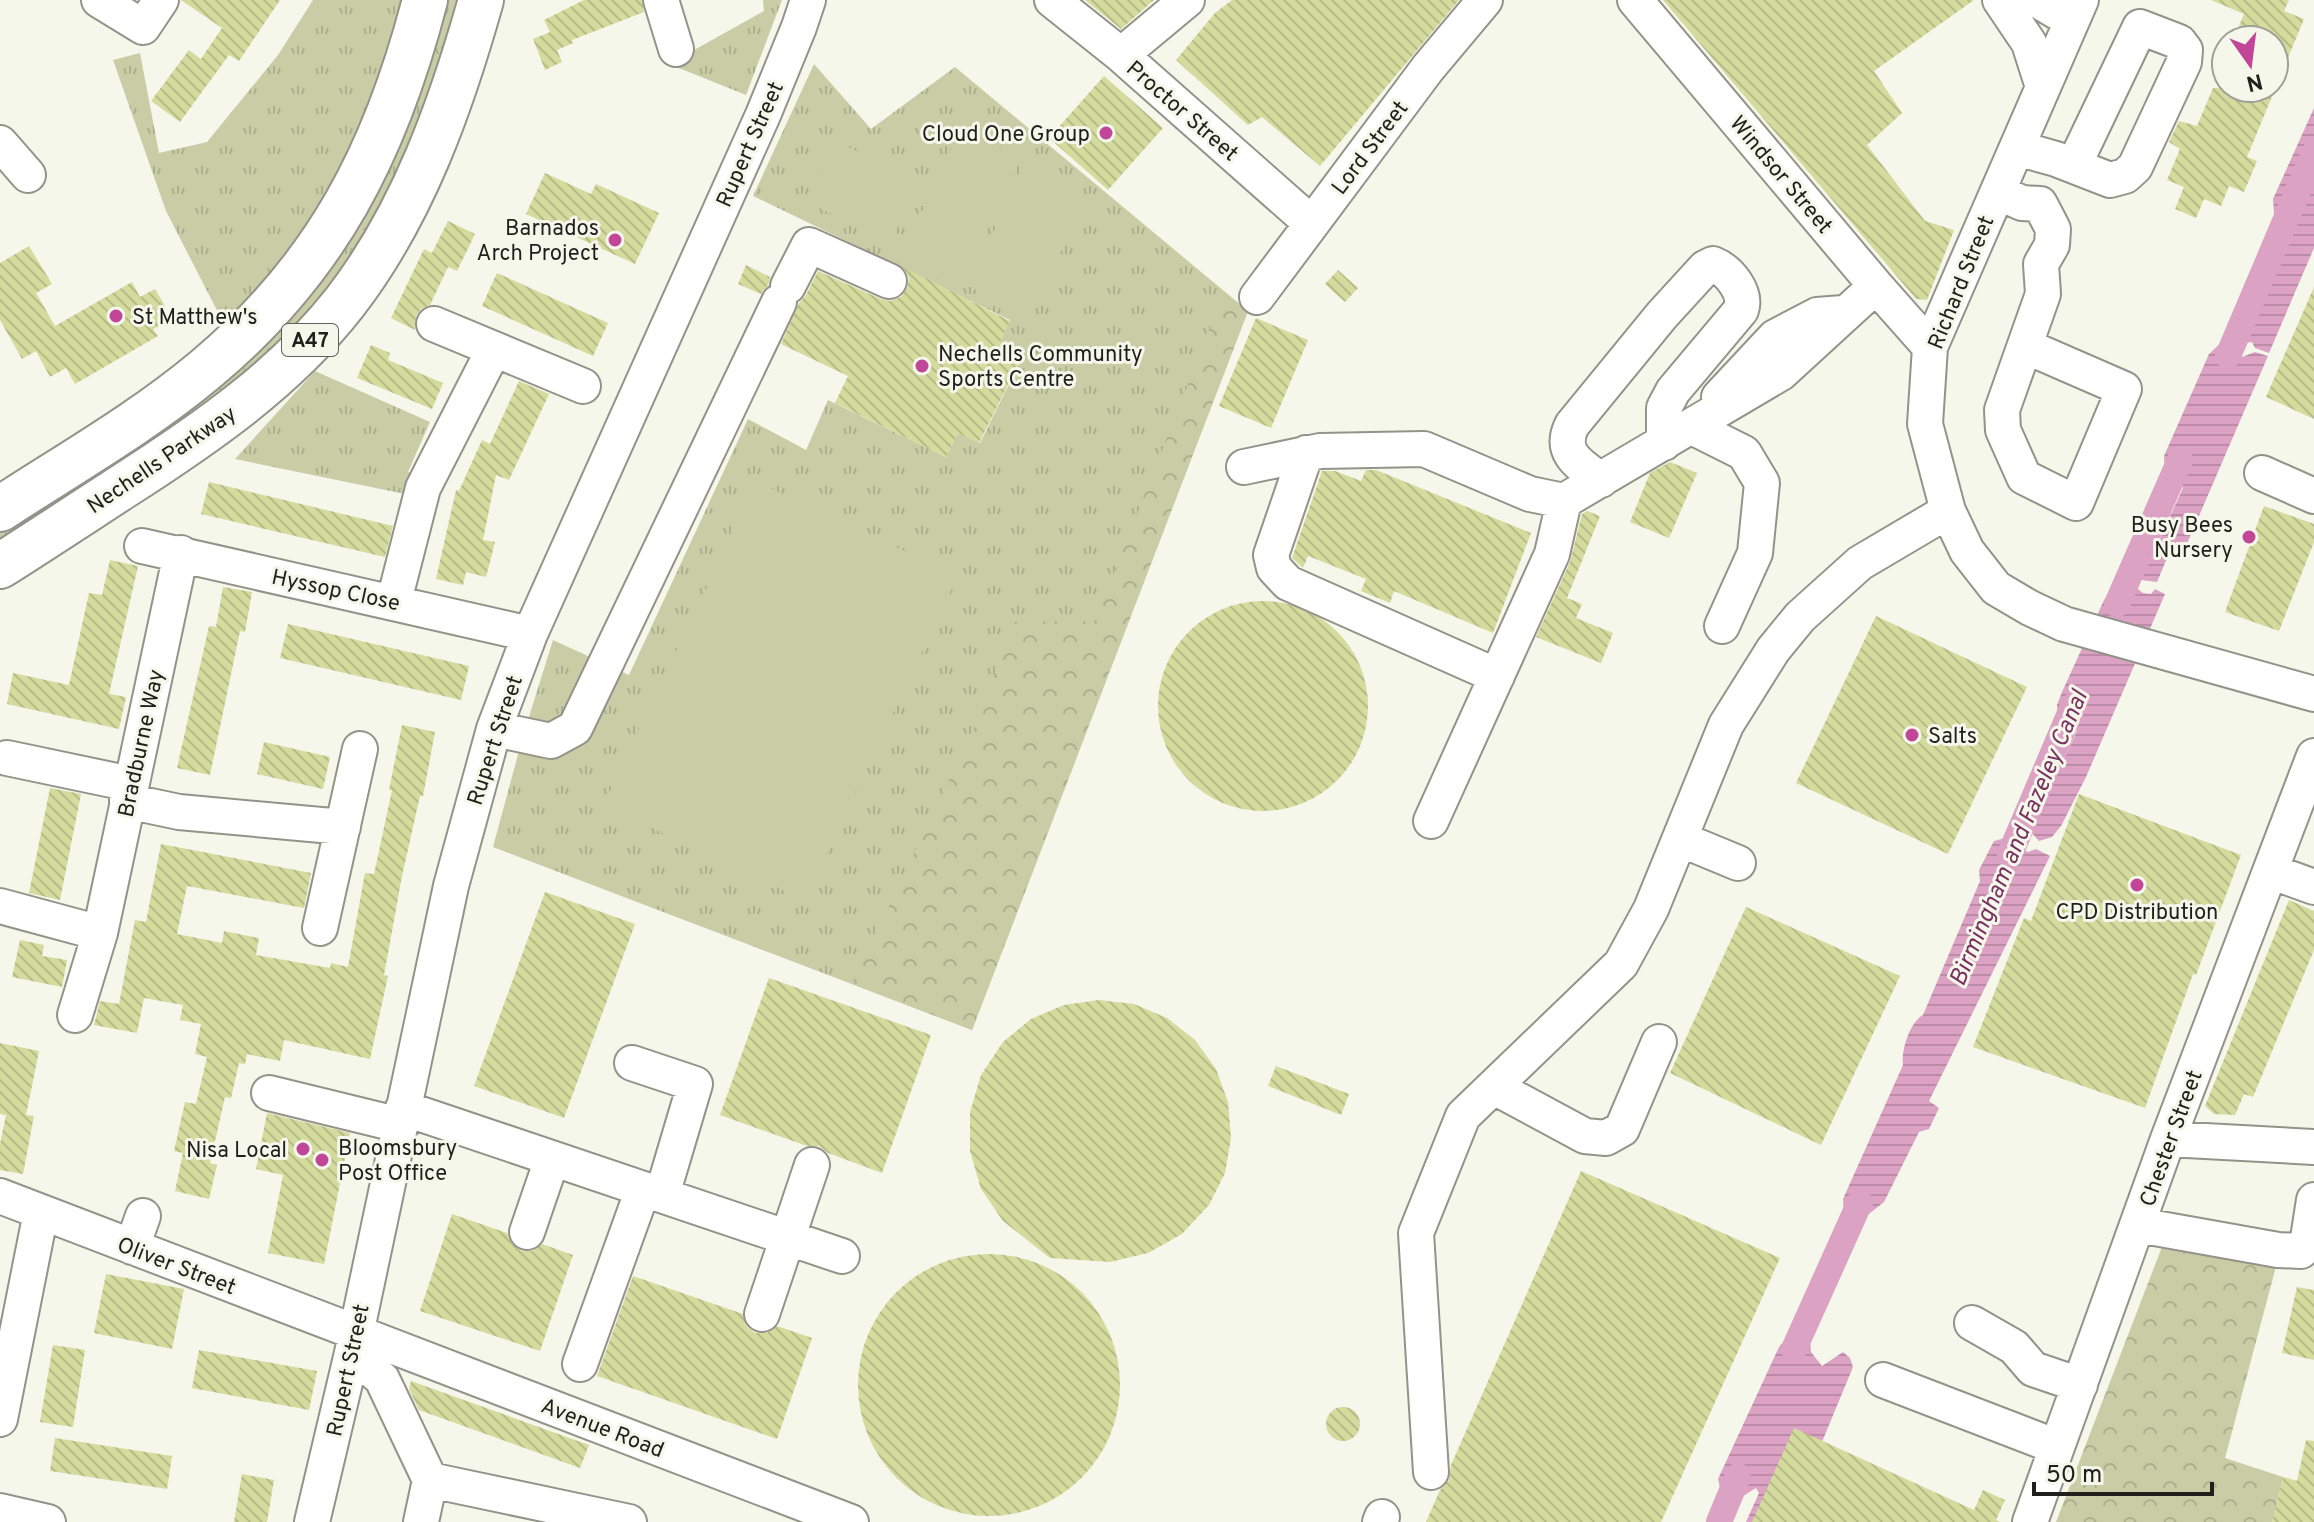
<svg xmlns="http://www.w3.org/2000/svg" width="2314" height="1522" font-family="Overpass,sans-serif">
<defs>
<pattern id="grass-tufts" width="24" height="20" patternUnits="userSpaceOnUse" patternTransform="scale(2)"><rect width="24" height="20" fill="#c8cda6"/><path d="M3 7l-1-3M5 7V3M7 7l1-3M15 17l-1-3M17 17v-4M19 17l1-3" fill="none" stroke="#abb08e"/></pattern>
<pattern id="forest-crowns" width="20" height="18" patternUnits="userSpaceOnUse" patternTransform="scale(2)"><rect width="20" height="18" fill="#c8cda6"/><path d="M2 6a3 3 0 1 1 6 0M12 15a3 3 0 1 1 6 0" fill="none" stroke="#abb08e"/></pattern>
<pattern id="water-rules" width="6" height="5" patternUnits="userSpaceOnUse" patternTransform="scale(2)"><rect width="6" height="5" fill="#dca2c4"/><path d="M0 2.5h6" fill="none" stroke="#bc8ba8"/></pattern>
<pattern id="building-back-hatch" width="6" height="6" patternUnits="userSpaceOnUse" patternTransform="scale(2)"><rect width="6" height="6" fill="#d3db9d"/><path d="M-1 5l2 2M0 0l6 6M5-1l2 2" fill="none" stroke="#b5bc87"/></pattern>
</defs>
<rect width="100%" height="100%" fill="#f5f7eb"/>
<path fill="url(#grass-tufts)" d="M313,0h95l-65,176 -67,102 -51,48 -59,-115 -53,-151 27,-7 19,100 48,-11 71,-87z
M437,0h27l-64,184 -81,129 -76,72 -243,163v-27l273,-196z
M763,0h19l-36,95 -77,-31 95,-53z
M814,64l57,65 84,-62 293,244 -276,719 -479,-183 30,-111 30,-96 76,35 119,-256 58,31 22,-50 118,57 12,-24 22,10 43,-87 -24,-12 11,-24 -257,-124z
M315,371l115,51 -22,50 12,4 -10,19 -175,-36z"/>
<path fill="url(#forest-crowns)" d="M1224,292l24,19 -276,719 -120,-46 133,-280 25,-82 85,-1z
M2165,1239l113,20 -53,199 58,19 -11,45h-216z"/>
<path fill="#c8cda6" d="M960,130l61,29 -59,124 -61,-28z
M833,140l87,41 -29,61 -87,-41z
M1024,166l63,29 -56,120 -63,-29z
M757,482l201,94 -154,324 -201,-95z"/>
<path fill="url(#water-rules)" d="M2314,108v140l-45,105 -14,-5 -3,-6 -8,1 49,-111 -2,-5 -15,16 -3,-44z
M2240,325l-2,18 4,14 13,-5 13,4 -85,197 -13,-2 -13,31 -16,-2 42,-92 -3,-9 -14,13 -2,-36 45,-102z
M2130,571l2,13 11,9 8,1 4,-5 10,5 -79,183 -25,49 -9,11 -13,4 -8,-9 46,-101 -2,-5 -15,13 -3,-34 5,-13 42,-92z
M2023,821v29l5,2 8,-3 14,7 -121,245 10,7 -10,21 -10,3 -35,70 -38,30 -3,-33 60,-134c-2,-15 7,-43 20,-50l57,-134 -1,-11 15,-29 15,-4z
M1808,1316l3,36 11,14 21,-14 7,6 3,9 -31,75 -66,80h-10l13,-29 -3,-5 -31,19 -7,-28 61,-132z"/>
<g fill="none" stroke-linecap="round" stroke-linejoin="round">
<path stroke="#dca2c4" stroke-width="26" d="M2228,356l86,-203
M2117,604l63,-144
M2010,854l63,-148
M1794,1349l66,-147
M1719,1522l19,-46"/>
</g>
<path fill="url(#building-back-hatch)" d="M181,0h99l-41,61 -10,-6 -49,67 -29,-21 38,-51 12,9 21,-31z
M584,0h58l2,12 -72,28 1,3 -16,7 5,12 -17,8 -12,-31 17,-7 -6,-12z
M1085,0h69l-33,29z
M1232,0h227l-139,166 -58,-49 -14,8 -72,-65 39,-47z
M1663,0h311l-100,71 28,42 -35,32 58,76 29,9 -27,70 -11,-1z
M2211,0h78l-5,11 20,8 -57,138 10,4 -13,31 -15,-6 -8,20 -17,-7 -8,19 -21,-9 9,-22 -17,-7 13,-31 -11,-7 10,-21 18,5 16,-38h61v-48h-41l11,-26z
M1104,76l59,52 -55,62 -59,-52z
M545,173l46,21 5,-10 63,29 -24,51 -109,-50z
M448,221l27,13 -18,37 -9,-4 -18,38 -9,4 -5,7 -1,14 -24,-12 33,-69 8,4z
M29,246l23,38 -16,9 19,33 77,-44 8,15 15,-8 10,17 -9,5 7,13 -10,5 5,7 -83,48 -9,-16 -16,9 -14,-26 -14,8 -22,-39v-57z
M746,265l24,12 -2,8 -7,9 -23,-10z
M903,267l107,54 -11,23 24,11 -44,88 -21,-10 -12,24 -111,-54 13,-27 -67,-32 18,-41 7,-8 12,-24 63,28 9,2 11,-4 6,-9 2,-10z
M1338,270l20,18 -13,14 -20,-18z
M497,273l111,50 -15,33 -111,-50z
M2314,287v132l-48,-22z
M1256,318l52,22 -37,88 -52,-22z
M371,345l19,8 -2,7 55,23 -11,26 -75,-31z
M519,381l30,13 -40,86 -13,-5 -13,65 12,2 -9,35 -20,-5 -3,13 -27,-6 20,-89 3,1 23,-51 8,4z
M1670,462l27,11 -28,65 -39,-16 20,-49z
M1366,470h10l155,63 -38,100 -99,-42 -4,12 -29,-12 5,-12 -58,-23 -5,12 -11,-10 30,-87h13l26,10z
M209,482l184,44 -8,31 -184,-43z
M2264,506l50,18v18l-35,89 -54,-19z
M1587,511l13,5 -33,82 15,6 -6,14 37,15 -12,30 -65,-26 34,-75 12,-48z
M110,560l28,6 -29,128 17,3 -7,32 -112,-25 6,-31 56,12 20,-92 13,2z
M223,587l29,5 -7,40 -5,-1 -30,144 -33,-7 32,-142 7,1z
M1158 706a105 105 0 1 1 210 0a105 105 0 1 1-210 0Z
M1876,616l151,71 -79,167 -152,-71z
M288,624l181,42 -8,34 -181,-42z
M402,725l33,7 -12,64h-3l-18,80 -18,99 4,1 -18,83 -86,-19 -4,21 -33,-7 -2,10 -6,-1 -8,35 -6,-1 -15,66 7,2 -8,34 -34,-8 8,-38 -9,-2 11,-49 11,2 11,-47 -12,-3 6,-30 -21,-4 3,-15 -39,-7 -7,35 -43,-8 6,-24 19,3 16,-84 11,2 15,-78 150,29 -7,35 -117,-22 -10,48 45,9 2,-12 35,7 -3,17 74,13 1,-5 17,4 17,-94 9,1 18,-84h-3z
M264,742l66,15 -7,32 -66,-15z
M50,788l31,6 -21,106 -31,-7z
M2079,794l162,61 -45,120 -3,-1 -48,134 -172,-61 51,-129 7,3z
M545,892l90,32 -71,194 -90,-32z
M2289,900l25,11v39l-61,147 -9,-3 -9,21 -21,-1 -9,-8z
M1746,907l154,69 -79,169 -151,-72z
M20,940l24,5 -2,11 25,4 -5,27 -50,-10z
M769,978l162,57 -49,138 -54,-20 -9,-7h-12l-87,-31z
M1099,1000l35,4 33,14 28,22 21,29 12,33 3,36 -6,35 -16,32 -27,29 -34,19 -38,9 -60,-4 -47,-37 -22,-32 -11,-38v-39l11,-37 22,-33 28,-23 33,-14z
M0,1043l39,8 -13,64 8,1 -11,58 -23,-4v-26l6,-29 -6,-1z
M1276,1066l73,28 -8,21 -73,-29z
M267,1113l83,20 -26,131 -56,-11 15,-78 -27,-6z
M1581,1171l199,87 -119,264h-235l14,-32 9,-10 2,-15z
M452,1214l55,19 5,11 9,7h11l10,-7 31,11 -33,96 -120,-40z
M858 1385a131 131 0 1 1 262 0a131 131 0 1 1-262 0Z
M106,1274l78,15 -12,60 -78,-16z
M633,1276l110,38 4,13 8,6h12l10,-7 35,12 -35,101 -180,-63z
M2297,1287l17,3v70l-32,-7z
M53,1345l32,5 -12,77 -33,-5z
M199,1350l118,21 -8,39 -117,-22z
M411,1381l178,64 -9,23 -161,-58 -10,-21z
M1326 1424a17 17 0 1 1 34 0a17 17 0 1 1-34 0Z
M1794,1428l180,82 9,-20 22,10 -9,20 4,2h-248z
M55,1438l117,18 -5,33 -117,-18z
M2306,1440l8,1v81h-42l11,-45 14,4z
M242,1474l32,6 -7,42h-33z"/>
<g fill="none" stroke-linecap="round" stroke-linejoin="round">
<g stroke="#929489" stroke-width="38">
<path id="minor" d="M99,0l44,27 18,-27
M661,0l15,49
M1052,0l69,55 190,168
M1635,0l241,286 54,61
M2000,0l29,43 14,44
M2037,0l20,12 18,2
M2081,0l-151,347 -5,77 23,87 19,40 29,37 34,20 34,16 250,70
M1121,55l66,-55
M0,143l28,32
M2017,148l39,11 54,21 15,-4 10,-9 49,-105 1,-12 -6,-8 -39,-15 -66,138
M1998,192l24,11 18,1 13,25 -1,16 -11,19 2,30 -41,116 1,20 21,47 52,26 48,-114 -99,-43
M788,286l21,-41 80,36
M1257,297l171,-229 57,-68
M434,324l149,62
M1719,397l56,-60 42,-22 26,-2
M1692,427l52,26 18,30 -7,70 -33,73
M1306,453l-35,102 3,13 14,15 209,93
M1244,467l76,-16 104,-2 106,45 34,7 217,-128 95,-87
M2262,473l52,23
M1601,480c-21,-15 -43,-27 -29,-55l90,-110 43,-47 8,-4c17,7 34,29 28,46l-68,81 -9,17v35
M142,546l388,88
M394,601l29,-113 71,-139
M494,729l57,12 24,-13 204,-426
M7,758l124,26
M127,801l52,11 164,15
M1431,821l121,-267 12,-53
M1680,839l58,24
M2270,871l44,16
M0,906l100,27 81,-380
M320,928l40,-179
M75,1015l25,-82
M632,1063l63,21 -33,111
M1494,1087l91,49 21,2 16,-9 37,-87
M269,1093l131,32
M403,1108l439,148
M2168,1139l146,8
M0,1196l851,326
M2138,1225l140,25 23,1 6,-6 7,-45
M527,1232l25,-73
M132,1247l11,-31
M762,1314l50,-149
M1972,1323l42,24 19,22 47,16
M352,1353l30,26 48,101 -9,42
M580,1364l63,-175
M1883,1380l174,67
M0,1419l41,-207
M1431,1472l-15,-239 47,-117 158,-152 30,-55 75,-184 47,-75 27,-33 60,-54 88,-52
M430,1480l199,42
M0,1511l48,11
M312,1522l40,-169 99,-467 43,-157 36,-95 233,-519 36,-88 9,-27
M1380,1522l2,-5
M2030,1522l138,-383 146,-383"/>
</g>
<g stroke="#929489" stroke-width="48">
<path id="major" d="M0,509c69,-45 143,-87 206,-140 121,-101 180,-218 219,-369
M0,566c41,-26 82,-53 122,-79 81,-52 163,-108 223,-185 68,-88 106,-196 136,-302"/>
</g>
<use href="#minor" stroke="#fff" stroke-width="34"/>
<use href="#major" stroke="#fff" stroke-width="44"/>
</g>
<g fill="#c14698" stroke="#f5f7eb" stroke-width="3">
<circle cx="1106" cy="133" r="8"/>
<circle cx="615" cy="240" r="8"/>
<circle cx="116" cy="316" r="8"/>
<circle cx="922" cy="366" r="8"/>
<circle cx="2249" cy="537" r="8"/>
<circle cx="1912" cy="735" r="8"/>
<circle cx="2137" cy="885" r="8"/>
<circle cx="303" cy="1149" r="8"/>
<circle cx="322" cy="1160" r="8"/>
</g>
<g text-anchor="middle" stroke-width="6" stroke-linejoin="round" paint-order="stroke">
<rect fill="#f5f7eb" stroke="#5f6059" stroke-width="2" x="282" y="324" width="56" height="32" rx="6"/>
<g font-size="20" font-weight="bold" fill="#1f201b">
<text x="310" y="347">A47</text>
</g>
<g font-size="22" fill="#1f201b" stroke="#f5f7eb">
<text transform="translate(1183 110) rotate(41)" y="8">Proctor Street</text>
<text transform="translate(749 144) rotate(-66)" y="8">Rupert Street</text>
<text transform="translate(1369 147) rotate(-53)" y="8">Lord Street</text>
<text transform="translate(1782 174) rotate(50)" y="8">Windsor Street</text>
<text transform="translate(1960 282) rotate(-68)" y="8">Richard Street</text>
<text transform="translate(161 459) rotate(-34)" y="8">Nechells Parkway</text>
<text transform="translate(336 589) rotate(12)" y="8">Hyssop Close</text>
<text transform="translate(494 740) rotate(-72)" y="8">Rupert Street</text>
<text transform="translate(140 743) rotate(-78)" y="8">Bradburne Way</text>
<text transform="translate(2170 1138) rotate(-70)" y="8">Chester Street</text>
<text transform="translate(177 1265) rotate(21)" y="8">Oliver Street</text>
<text transform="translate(347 1370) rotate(-78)" y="8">Rupert Street</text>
<text transform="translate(603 1427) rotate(21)" y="8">Avenue Road</text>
</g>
<g font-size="22" fill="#1f201b" stroke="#f5f7eb" text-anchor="end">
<text x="1090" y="141">Cloud One Group</text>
<text x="599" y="235">Barnados<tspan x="599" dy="25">Arch Project</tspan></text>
<text x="132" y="324" text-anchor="start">St Matthew's</text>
<text x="938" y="361" text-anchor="start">Nechells Community<tspan x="938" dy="25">Sports Centre</tspan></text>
<text x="2233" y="532">Busy Bees<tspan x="2233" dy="25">Nursery</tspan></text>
<text x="1928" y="743" text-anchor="start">Salts</text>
<text x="2137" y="919" text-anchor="middle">CPD Distribution</text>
<text x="338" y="1155" text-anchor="start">Bloomsbury<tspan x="338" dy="25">Post Office</tspan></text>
<text x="287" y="1157">Nisa Local</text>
</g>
<g font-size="24" font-style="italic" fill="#783360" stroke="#f5f7eb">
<text transform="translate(2018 838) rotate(-67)" y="8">Birmingham and Fazeley Canal</text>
</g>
</g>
<g transform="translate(2250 64) rotate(166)"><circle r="38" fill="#f5f7eb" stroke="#9fa198" stroke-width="2"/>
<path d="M0-6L14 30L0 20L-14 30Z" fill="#c14698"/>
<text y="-12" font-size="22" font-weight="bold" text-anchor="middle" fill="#1f201b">N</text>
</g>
<path d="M2034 1482v12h178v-12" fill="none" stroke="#1f201b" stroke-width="4"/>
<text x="2046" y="1482" font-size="24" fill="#1f201b" stroke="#f5f7eb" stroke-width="6" paint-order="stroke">50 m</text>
</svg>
